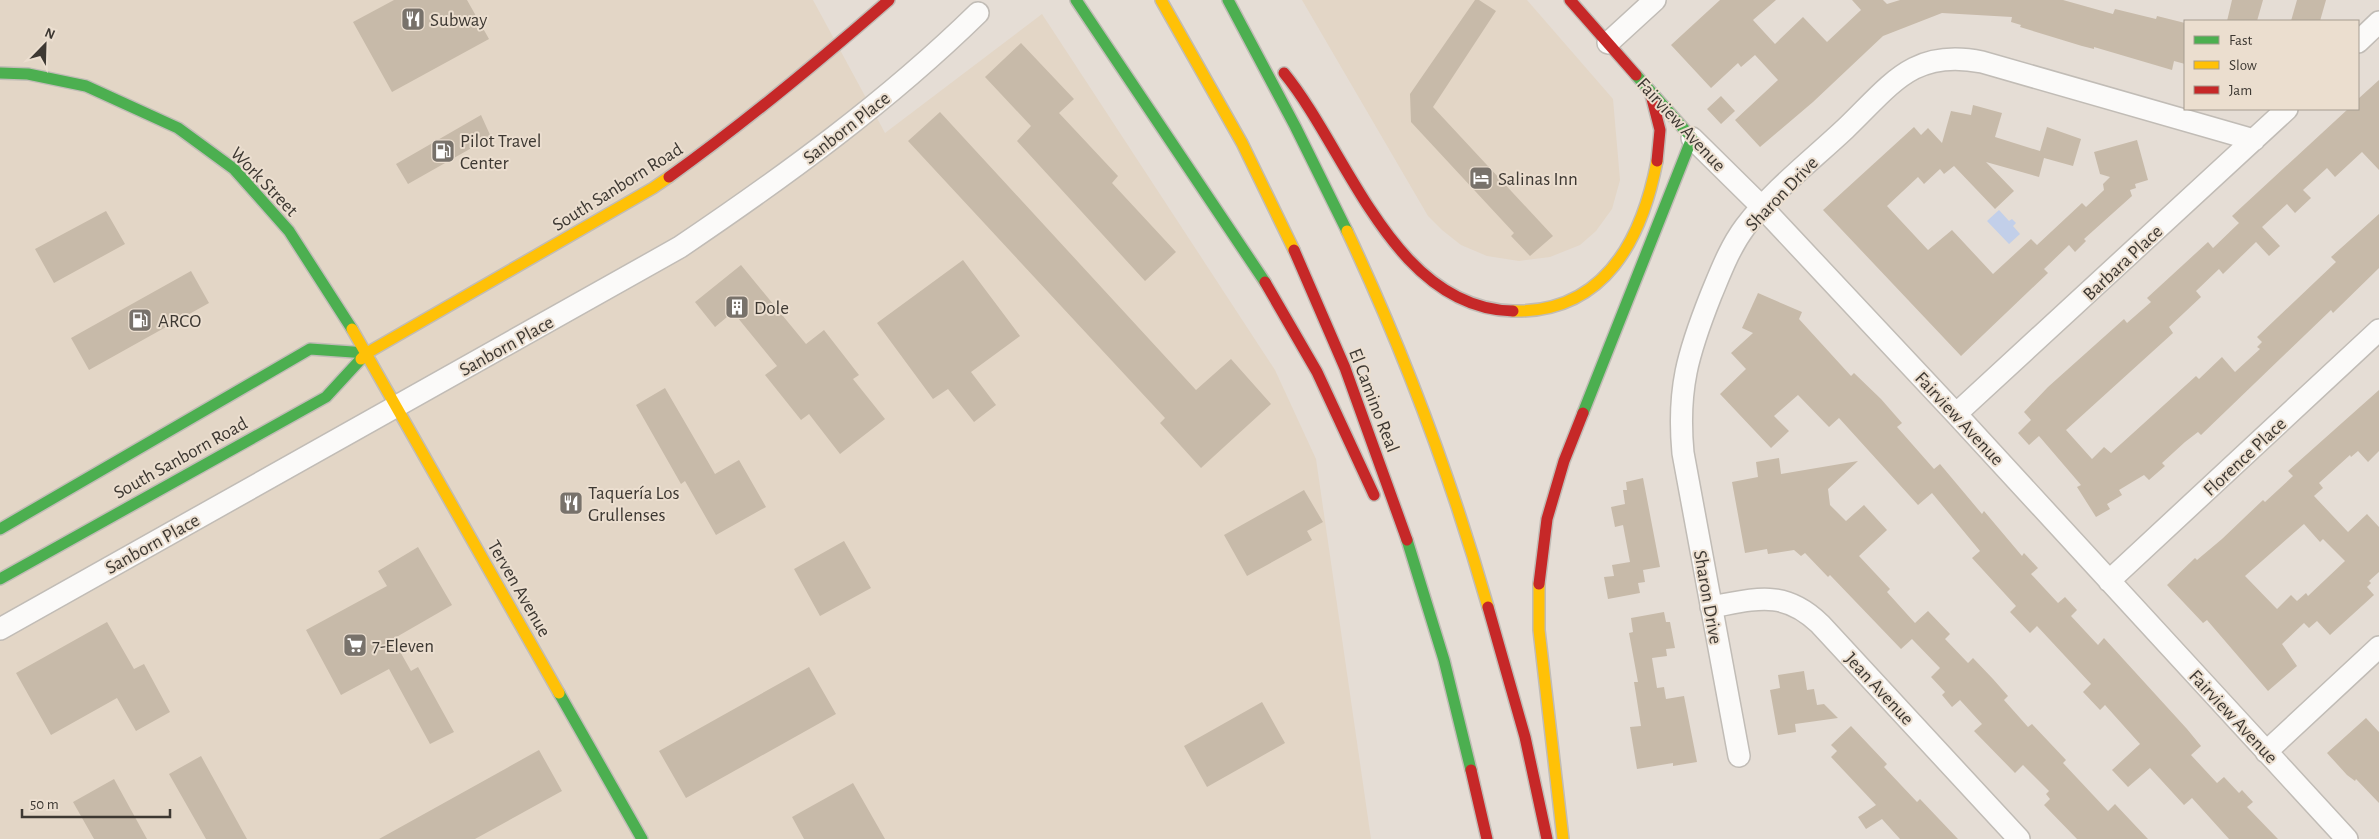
<svg xmlns="http://www.w3.org/2000/svg" width="2379" height="839" font-family="'Alegreya Sans',sans-serif">
<rect width="100%" height="100%" fill="#e5ddd5"/>
<path fill="#e3d6c6" d="M0,0h813l72,133 157,-119 233,356 41,89 55,380h-1371z
M1302,0h225l86,99 7,81 -8,29 -16,22 -16,14 -30,12 -31,4 -32,-5 -26,-11 -19,-15 -14,-14z"/>
<path fill="#c2cfe9" d="M1999,210l10,11 3,-2 4,4 -3,3 7,8 -11,10 -22,-23z"/>
<path fill="#c7baa9" fill-rule="evenodd" d="M394,0h73l22,39 -97,53 -39,-70z
M1475,0h4l17,11 -63,96 120,129 -23,20 -19,-20 3,-3 -103,-111 -1,-28z
M1720,0h56l-23,20 22,24 28,-27 24,25 34,-32 -9,-10h31l4,4 13,-4h163l50,14 2,-5 41,10 1,-3 28,7v41l-11,-3 -2,9 -78,-23v2l-12,-3 -62,-19 1,-2 -10,-3 1,-5 -70,-4 -59,23 -70,66 -53,45 -25,-27 43,-40 -23,-25 -14,12 -3,-4 -27,25 -40,-43z
M2232,0h31l-6,21h-30z
M2297,0h29l-6,21h-29z
M1021,43l53,56 -15,14 59,63 -6,7 64,69 -31,29 -128,-140 14,-15 -46,-49z
M2379,80v90l-17,-18 -27,25 -8,-9 -24,22 8,8 -16,15 -8,-9 -25,23 18,19 -11,10 -13,-14 -33,32 -4,-5 -23,22 5,6 -32,30 4,6 -107,97 26,29 12,-12 7,6 85,-77 3,3 23,-22 13,15 25,-23 -3,-2 5,-5 -5,-5 79,-75 -5,-5 48,-43v54l-46,45 -2,-3 -130,125 -3,-3 -13,10 -23,21 3,3 -16,14 -5,-5 -25,15 3,5 -15,9 3,5 -14,8 -19,-30 4,-2 -42,-49 -10,9 -11,-12 13,-13 -7,-8 24,-25 76,-68 3,4 24,-21 -4,-4 61,-56 5,6 26,-25 -7,-7 116,-107h10v-10z
M1721,96l14,15 -14,13 -14,-15z
M1973,105l29,8 -7,24 45,14 7,-24 34,12 -8,27 -29,-8 -5,19 -53,-15 28,29 -19,18 -41,-43 -10,8 -4,-5 -16,15 -6,-7 -31,29 41,44 24,-20 41,44 38,-35 6,6 45,-42 4,4 18,-17 -1,-6 7,-7 -10,-3 -6,-22 43,-12 11,40 -13,4 1,4 -6,2 2,6 -48,43 2,2 -11,11 -6,-7 -25,24 4,4 -87,83 -138,-146 91,-83 7,8 7,-7 14,15 9,-32 20,4z
M940,112l256,278 35,-31 40,45 -70,64 -41,-45 5,-5 -257,-277z
M481,115l10,22 -83,47 -12,-20z
M106,211l19,33 -71,39 -19,-34z
M963,260l57,76 -49,36 25,33 -22,17 -26,-33 -15,10 -56,-76z
M741,265l65,79 18,-14 35,45 -6,4 32,40 -45,35 -31,-40 -8,6 -36,-45 12,-9 -44,-54 -18,15 -20,-25z
M191,271l18,32 -120,67 -18,-32z
M1758,293l44,19 -3,7 52,57 3,-3 27,26 21,24 -5,4 37,42 6,-5 42,50 2,-3 38,45 2,-3 14,15 -7,6 27,29 7,-6 12,13 -6,6 27,29 6,-7 83,91 14,17 -10,9 26,28 7,-6 15,16 3,-3 11,12 -6,5 31,32h-49l-37,-41 -8,7 -34,-37 -22,19 -16,-17 28,-26 -35,-39 -5,5 -17,-18 8,-8 -54,-58 -7,7 -20,-21 6,-6 -44,-48 8,-7 -48,-58 -14,12 -79,-87 -10,9 -31,-32 -24,21 15,15 -18,17 -51,-54 26,-25 -15,-16 22,-20 -11,-5z
M665,388l50,86 24,-14 27,47 -50,28 -31,-54 -4,3 -45,-79z
M2379,390v61l-11,11 -10,-11 -7,6 -1,-2 -31,28 4,5 -9,8 34,36 19,-18 12,13v45l-10,9 2,2 -4,4 7,8 -44,40 -13,-14 -8,7 -5,-5 -22,21 15,22 -29,25 -61,-71 -4,3 -36,-38 28,-27 2,2 25,-21 41,-39 2,2 28,-26 -5,-5zM2304,524l16,18 3,-3 22,22 -37,35 -2,-3 -9,8 -6,-6 -14,14 -32,-33z
M1779,458l2,16 77,-13 -30,28 2,16 16,16 18,-16 23,25 -28,26 31,33 -3,3 28,31 13,-12 22,23 -5,5 23,24 5,-5 20,21 15,17 -4,4 24,27 4,-3 34,36 -3,3 45,48 7,-7 33,35h-71l-33,-34 6,-6 -4,-5 3,-3 -26,-26 -8,8 -41,-42 8,-7 -22,-24 -8,7 -10,-12 3,-3 -14,-15 9,-9 -28,-29 -11,10 -71,-74 -2,2 -23,-24 -4,3 -7,-6 -26,4 -1,-5 -22,4 -13,-71 26,-5 -2,-15z
M1643,478l17,89 -17,3 2,12 -7,1 2,10 -32,6 -4,-22 10,-1 -2,-11 18,-3 -7,-37 -8,2 -4,-20 14,-3 -2,-14h4l-1,-8z
M1304,490l19,32 -16,9 5,9 -65,36 -23,-41z
M844,541l27,47 -51,28 -26,-47z
M418,547l34,58 -59,34 18,32 7,-4 36,65 -24,12 -41,-75 -48,26 -35,-65 81,-44 -9,-15z
M1664,612l2,10h4l5,26 -9,1 1,7 -15,2 5,30 7,-1 2,12 18,-3 13,66 -24,4v-3l-36,6 -7,-42 11,-1 -7,-44h4l-9,-49 4,-1 -2,-14z
M107,622l27,47 10,-5 26,48 -34,19 -19,-33 -66,37 -35,-62z
M809,667l27,47 -150,84 -27,-47z
M1804,671l3,19 7,-1 3,16 7,-1 14,14 -43,6 1,8 -18,3 -8,-45 10,-2 -2,-13z
M1262,702l23,41 -78,44 -23,-41z
M2366,718l13,14v71l-23,-24 -1,2 -8,-6 -20,-22z
M1851,726l36,38 -3,3 33,35 3,-3 38,40h-58l-18,-20 -16,10 -8,-12 18,-12 -45,-48 6,-6 -6,-6z
M539,750l23,41 -87,48h-96z
M201,756l46,83h-41l-37,-65z
M114,779l33,60h-53l-21,-37z
M853,783l32,56h-81l-12,-22z"/>
<g fill="none" stroke-linecap="round" stroke-linejoin="round">
<g stroke="#c1bcb6" stroke-width="24">
<path id="street" d="M2358,42l21,-20
M1608,43l47,-43
M1692,138l70,69 194,207 391,425
M1956,414l331,-305
M2109,581l270,-251
M1711,607c45,-8 73,-18 109,17l199,215
M0,629l680,-382c105,-71 207,-145 298,-234
M2266,752l113,-105
M1739,756l-56,-303c-6,-64 5,-100 28,-158 10,-24 19,-48 34,-68 28,-37 67,-67 100,-98 46,-44 68,-81 137,-67l272,78"/>
</g>
<g stroke="#c1bcb6" stroke-width="14">
<path id="fast" d="M1076,0l189,282
M1228,0l67,126 52,105
M0,73l28,1 58,12 92,42 56,41 55,62 63,98
M1583,413l109,-275 -56,-63
M0,529l310,-180 57,4
M1407,540l37,120 27,110
M0,579l326,-182 35,-38
M559,693l83,146"/>
</g>
<g stroke="#c1bcb6" stroke-width="14">
<path id="slow" d="M1161,0l81,143 52,107
M1347,231c57,121 104,247 141,376
M1513,311c92,2 129,-72 144,-150
M352,329l207,364
M361,359l6,-6 286,-165 16,-11
M1539,584v46l24,209"/>
</g>
<g stroke="#c1bcb6" stroke-width="14">
<path id="jam" d="M1570,0l66,75
M1284,73c64,78 109,235 229,238
M1651,95l9,35 -3,31
M669,177c77,-55 149,-115 220,-177
M1294,250l51,118 62,172
M1265,282l52,90 57,123
M1539,584l8,-65 17,-58 19,-48
M1488,607l37,130 22,102
M1471,770l16,69"/>
</g>
<use href="#street" stroke="#fbfaf9" stroke-width="21"/>
<use href="#fast" stroke="#4caf50" stroke-width="11"/>
<use href="#slow" stroke="#ffc107" stroke-width="11"/>
<use href="#jam" stroke="#c62828" stroke-width="11"/>
</g>
<defs>
<g id="restaurant-square" transform="scale(1.25)"><rect x="-9" y="-9" width="18" height="18" rx="4" fill="#78726b" stroke="#ebdecf"/><path d="M-5-6h1v4h1v-4h1v4h1v-4h1v5L-1.5 .5V6h-2V.5L-5-1ZM5-6V6H3V1.5H1.5Q1.5-4 5-6Z" fill="#fff"/></g>
<g id="fuel-square" transform="scale(1.25)"><rect x="-9" y="-9" width="18" height="18" rx="4" fill="#78726b" stroke="#ebdecf"/><path d="M-5.5-6h7V0h2V4h1.3V-2.5L3-4.5l.8-.8L6-3V5H2.5V1h-1V6h-7ZM-4.2-4.7v3.2H.2V-4.7Z" fill="#fff"/></g>
<g id="hotel-square" transform="scale(1.25)"><rect x="-9" y="-9" width="18" height="18" rx="4" fill="#78726b" stroke="#ebdecf"/><path d="M-6-4.5h1.5V1H6V5H4.5V3h-9V5H-6ZM-4 0a1.8 1.8 0 1 1 3.6 0ZM.5 0V-2.5h3Q6-2.5 6 0Z" fill="#fff"/></g>
<g id="building-square" transform="scale(1.25)"><rect x="-9" y="-9" width="18" height="18" rx="4" fill="#78726b" stroke="#ebdecf"/><path d="M-4-6H4V6H1V3H-1V6H-4ZM-2.5-4.3h1.7v1.8h-1.7ZM.8-4.3h1.7v1.8H.8ZM-2.5-1h1.7V.8h-1.7ZM.8-1h1.7V.8H.8Z" fill="#fff"/></g>
<g id="supermarket-square" transform="scale(1.25)"><rect x="-9" y="-9" width="18" height="18" rx="4" fill="#78726b" stroke="#ebdecf"/><path d="M-6-5.5h2.5l.6 2H6L4.5 2H-2.5L-4.4-4H-6ZM-1.5 3.2a1.3 1.3 0 1 0 .1 0ZM3 3.2a1.3 1.3 0 1 0 .1 0Z" fill="#fff"/></g>
</defs>
<g fill-rule="evenodd">
<use href="#restaurant-square" x="413" y="19"/>
<use href="#fuel-square" x="443" y="151"/>
<use href="#hotel-square" x="1481" y="178"/>
<use href="#building-square" x="737" y="307"/>
<use href="#fuel-square" x="140" y="320"/>
<use href="#restaurant-square" x="571" y="503"/>
<use href="#supermarket-square" x="355" y="645"/>
</g>
<g text-anchor="middle" stroke-width="4" stroke-linejoin="round" paint-order="stroke">
<g font-size="19" fill="#3d3832" stroke="#ebdecf" text-anchor="start">
<text x="430" y="26">Subway</text>
<text x="460" y="147">Pilot Travel<tspan x="460" dy="22">Center</tspan></text>
<text x="1498" y="185">Salinas Inn</text>
<text x="754" y="314">Dole</text>
<text x="158" y="327">ARCO</text>
<text x="588" y="499">Taquería Los<tspan x="588" dy="22">Grullenses</tspan></text>
<text x="372" y="652">7-Eleven</text>
</g>
<g font-size="19" fill="#3d3832" stroke="#ebdecf">
<text transform="translate(1682 124) rotate(47)" y="7">Fairview Avenue</text>
<text transform="translate(846 127) rotate(-38)" y="7">Sanborn Place</text>
<text transform="translate(265 181) rotate(46)" y="7">Work Street</text>
<text transform="translate(617 186) rotate(-32)" y="7">South Sanborn Road</text>
<text transform="translate(1781 193) rotate(-46)" y="7">Sharon Drive</text>
<text transform="translate(2122 262) rotate(-43)" y="7">Barbara Place</text>
<text transform="translate(506 345) rotate(-29)" y="7">Sanborn Place</text>
<text transform="translate(1375 400) rotate(69)" y="7">El Camino Real</text>
<text transform="translate(1960 418) rotate(47)" y="7">Fairview Avenue</text>
<text transform="translate(2244 456) rotate(-43)" y="7">Florence Place</text>
<text transform="translate(180 457) rotate(-29)" y="7">South Sanborn Road</text>
<text transform="translate(152 543) rotate(-29)" y="7">Sanborn Place</text>
<text transform="translate(520 588) rotate(60)" y="7">Terven Avenue</text>
<text transform="translate(1709 597) rotate(80)" y="7">Sharon Drive</text>
<text transform="translate(1880 688) rotate(47)" y="7">Jean Avenue</text>
<text transform="translate(2234 716) rotate(47)" y="7">Fairview Avenue</text>
</g>
</g>
<rect x="2184" y="20" width="175" height="90" fill="#ebdecf" stroke="#a59c90"/>
<rect x="2194" y="36" width="25" height="8" fill="#4caf50" stroke="#a59c90"/>
<text x="2229" y="45" font-size="15" fill="#3d3832">Fast</text>
<rect x="2194" y="61" width="25" height="8" fill="#ffc107" stroke="#a59c90"/>
<text x="2229" y="70" font-size="15" fill="#3d3832">Slow</text>
<rect x="2194" y="86" width="25" height="8" fill="#c62828" stroke="#a59c90"/>
<text x="2229" y="95" font-size="15" fill="#3d3832">Jam</text>
<g transform="translate(45 45) rotate(23)" stroke="#ebdecf" stroke-width="4" paint-order="stroke">
<path d="M0-4L9 19L0 12L-9 19Z" fill="#3d3832"/>
<text y="-8" font-size="14" font-weight="bold" text-anchor="middle" fill="#3d3832">N</text>
</g>
<path d="M22 809v8h148v-8" fill="none" stroke="#3d3832" stroke-width="2.5"/>
<text x="30" y="809" font-size="15" fill="#3d3832" stroke="#ebdecf" stroke-width="4" paint-order="stroke">50 m</text>
</svg>
